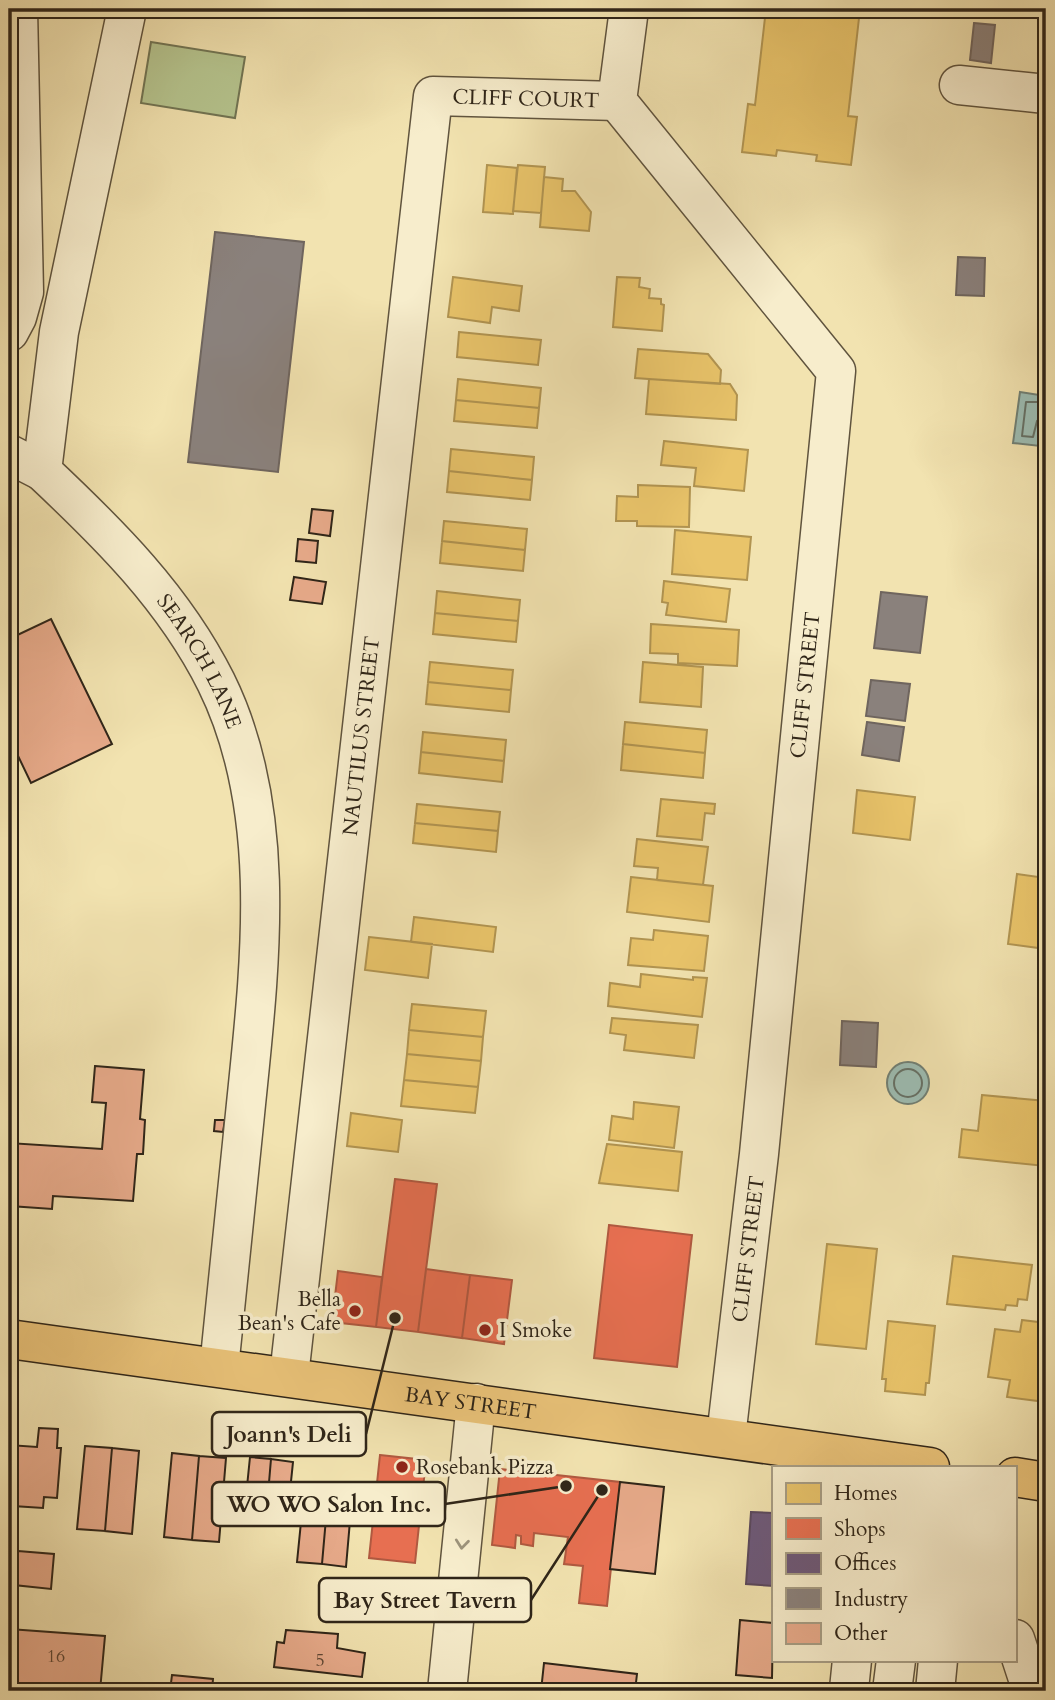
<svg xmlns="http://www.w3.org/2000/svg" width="1055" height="1700" font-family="Cardo,serif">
<rect width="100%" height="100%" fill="#f2e3b0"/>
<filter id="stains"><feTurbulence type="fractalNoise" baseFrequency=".00286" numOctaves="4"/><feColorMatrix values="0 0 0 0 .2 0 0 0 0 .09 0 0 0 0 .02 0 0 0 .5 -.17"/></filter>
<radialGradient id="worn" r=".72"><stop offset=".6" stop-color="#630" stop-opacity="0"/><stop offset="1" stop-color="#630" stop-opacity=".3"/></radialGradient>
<path fill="#b6c58f" stroke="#727554" stroke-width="2" d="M151,42l94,15 -10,61 -94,-15z"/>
<path fill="#9dbdb3" stroke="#718075" stroke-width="2" d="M1020,392l26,4 -6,50 -27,-3z
M887 1083a21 21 0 1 1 42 0a21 21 0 1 1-42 0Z"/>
<path fill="#e9c46a" stroke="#b19451" stroke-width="2" d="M766,9h94l-12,107 9,1 -6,48 -35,-4 1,-6 -40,-5 -1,6 -34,-4 6,-48 7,1z
M487,165l30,3 -4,46 -30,-2z
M518,165l27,2 -4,46 -28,-2z
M544,177l19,2 -1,12h13l16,21 -2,19 -49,-4z
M453,277l69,9 -3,25 -27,-4 -2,16 -42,-6z
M617,277l23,1 -1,9 11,2 -1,9 12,1v5l3,1 -2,26 -49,-4z
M459,332l82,8 -3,25 -81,-8z
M638,349l70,5 13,16 -1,14 -85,-6z
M458,379l83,9 -2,20 -83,-8z
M649,379l81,5 7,11 -1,25 -90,-6z
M456,400l83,8 -2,20 -83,-7z
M664,441l84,9 -4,41 -50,-5 2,-18 -35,-3z
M451,449l83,8 -2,23 -83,-9z
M449,471l83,9 -2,20 -83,-8z
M638,485l52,2 -1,40 -52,-1v-5h-21l1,-25 21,1z
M444,521l83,8 -2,21 -83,-9z
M675,530l76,7 -4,43 -75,-6z
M442,541l83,9 -2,21 -83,-8z
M664,581l66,8 -4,33 -60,-7 2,-12 -6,-1z
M437,591l83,9 -2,21 -83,-8z
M435,613l83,8 -2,21 -83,-8z
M651,624l88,6 -2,36 -59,-3v-9l-28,-1z
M430,662l83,8 -2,20 -83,-8z
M643,662l60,5 -2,40 -61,-5z
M428,682l83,8 -2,22 -83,-8z
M625,722l82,8 -2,23 -82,-9z
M423,732l83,8 -2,21 -83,-9z
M623,744l82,9 -2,25 -82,-8z
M421,752l83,9 -2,21 -83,-9z
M857,790l58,7 -5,43 -57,-7z
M661,799l54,5 -1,10 -9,-1 -3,27 -45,-4z
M417,804l83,8 -2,19 -83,-8z
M415,823l83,8 -2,21 -83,-9z
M637,839l71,8 -5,38 -46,-5 1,-12 -24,-2z
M1017,874l29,4v71l-38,-5z
M631,877l82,9 -4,36 -82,-10z
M414,917l82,10 -3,25 -82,-10z
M654,930l54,6 -4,35 -76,-6 3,-27 22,2z
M369,937l63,7 -4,34 -63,-8z
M641,974l52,6v-3l14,1 -5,39 -94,-11 2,-23 30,4z
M412,1004l74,7 -3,26 -74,-7z
M612,1018l86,7 -4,33 -70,-8 2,-15 -16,-2z
M409,1030l74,7 -2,24 -74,-7z
M407,1054l74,7 -3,26 -74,-7z
M404,1080l74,7 -3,26 -74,-7z
M982,1095l64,6 -1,65 -86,-9 3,-28 16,2z
M634,1102l45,5 -5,41 -65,-8 3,-24 21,3z
M351,1113l51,7 -4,32 -51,-6z
M607,1144l75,8 -4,39 -79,-8z
M827,1244l50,5 -11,100 -50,-5z
M953,1256l79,9 -5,35 -9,-1 -1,7 -11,-1 -1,5 -58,-6z
M1022,1320l24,3v79l-39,-5 3,-17 -22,-3 7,-48 25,3z
M888,1321l47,5 -6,57h-3l-1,12 -40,-4 1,-12h-4z"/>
<path fill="#e76f51" stroke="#b05940" stroke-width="2" d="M395,1179l42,5 -19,148 -42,-5z
M609,1225l83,10 -15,132 -83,-9z
M426,1269l44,6 -8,63 -44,-6z
M338,1271l44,6 -6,50 -44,-5z
M470,1275l42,5 -8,64 -42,-6z
M380,1455l46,5 -11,103 -46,-5z
M500,1469l120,13 -13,124 -28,-3 4,-37 -19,-2 4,-27 -34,-4 -1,13 -12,-2v-8l-5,-1 -1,13 -23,-3z"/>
<path fill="#6d597a" stroke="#5a495d" stroke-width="2" d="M751,1512l22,1v73l-27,-2z"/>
<path fill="#8a817c" stroke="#6f655e" stroke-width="2" d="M974,23l21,2 -4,38 -21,-3z
M215,232l89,10 -26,230 -90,-10z
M958,257l27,1 -1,38 -28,-1z
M881,592l46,5 -7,56 -46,-5z
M871,680l39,4 -5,37 -39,-5z
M867,722l37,5 -5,34 -37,-6z
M842,1021l36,2 -2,44 -36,-2z"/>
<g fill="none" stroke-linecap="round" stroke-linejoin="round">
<path stroke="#667166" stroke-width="2" d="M1046,402h-20l-4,34 11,1 4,-16 9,-4
M894 1083a14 14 0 1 1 28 0a14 14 0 1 1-28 0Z"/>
</g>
<path fill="#e7aa8a" stroke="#2f2518" stroke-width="2" d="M312,509l21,2 -3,25 -21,-3z
M298,539l20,2 -2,22 -20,-2z
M294,577l32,5 -4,22 -32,-4z
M51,619l61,125 -81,39 -22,-46v-98z
M95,1066l49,4 -4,49 5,1 -2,34h-6l-4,47 -80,-5 -1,13 -42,-3 -1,-63 93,6 4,-46 -14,-1z
M215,1120h10l-2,12 -9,-1z
M39,1428l19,1 -1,19h4l-4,50 -13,-1 -1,11 -30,-2 1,-12h-5v-49l28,2z
M85,1446l27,2 -7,83 -28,-2z
M112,1448l27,3 -7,83 -27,-3z
M172,1453l27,3 -7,84 -28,-3z
M199,1456l27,2 -7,84 -27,-2z
M250,1457l21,2 -5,59 -22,-2z
M271,1459l22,3 -6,58 -21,-2z
M305,1482l24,2 -7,80 -25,-2z
M620,1482l44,5 -9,87 -45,-5z
M329,1484l24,2 -7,81 -24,-3z
M18,1551l36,3 -3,35 -37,-4z
M740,1620l33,3 -1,55 -36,-3z
M9,1629l96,7 -5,55 -91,-3z
M286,1630l52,4 -1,14 28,5 -3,24 -88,-10 3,-25 7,1z
M544,1663l93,11 -2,17h-94z
M172,1675l41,4 -1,12h-42z"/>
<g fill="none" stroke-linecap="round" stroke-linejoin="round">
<g stroke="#60543e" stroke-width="41">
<g id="minor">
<path id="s1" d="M127,9l-68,323 -17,139c67,63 132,127 174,211 65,131 43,292 29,432 -9,85 -17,169 -26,253"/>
<path d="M629,9l-12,92 219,270 -77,783 -33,283"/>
<path d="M959,85l87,9"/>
<path d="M9,332l8,-15 7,-25 -6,-283"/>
<path d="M9,454l33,17"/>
<path id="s2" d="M289,1376l144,-1280 184,5"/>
<path d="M1015,1639l17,52"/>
<path d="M849,1689l3,-29"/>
<path d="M447,1691l29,-288"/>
<path d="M892,1691l4,-31"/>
<path d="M935,1691l3,-31"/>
</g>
</g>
<g stroke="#2f2518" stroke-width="41">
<g id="major">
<path id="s3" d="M9,1339l921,128"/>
<path d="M1015,1477l31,5"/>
</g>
</g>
<use href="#minor" stroke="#f7edcc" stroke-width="38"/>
<use href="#major" stroke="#e9c278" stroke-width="38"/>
</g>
<defs><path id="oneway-chevron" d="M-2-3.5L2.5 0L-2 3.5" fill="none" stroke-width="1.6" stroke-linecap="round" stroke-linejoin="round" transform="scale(1.75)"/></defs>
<use stroke="#9d937b" href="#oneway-chevron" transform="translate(462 1544) rotate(96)"/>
<g fill="#8f2418" stroke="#f7edcc" stroke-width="2.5">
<circle cx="355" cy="1311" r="7"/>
<circle cx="485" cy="1330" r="7"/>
<circle cx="402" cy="1467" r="7"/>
</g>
<g text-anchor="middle" stroke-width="7" stroke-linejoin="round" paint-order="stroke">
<g font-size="18" fill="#5d4634">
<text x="56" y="1662">16</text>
<text x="320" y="1666">5</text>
</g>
<g font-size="21" fill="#2f2518" stroke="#f7edcc">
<text dy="7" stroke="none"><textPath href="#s2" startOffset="1381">CLIFF COURT</textPath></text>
<text dy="7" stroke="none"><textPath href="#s1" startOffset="719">SEARCH LANE</textPath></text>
<text transform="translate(805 685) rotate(-84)" y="7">CLIFF STREET</text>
<text dy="7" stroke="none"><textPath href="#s2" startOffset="644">NAUTILUS STREET</textPath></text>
<text transform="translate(748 1249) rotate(-83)" y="7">CLIFF STREET</text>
<text dy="7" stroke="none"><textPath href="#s3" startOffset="466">BAY STREET</textPath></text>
</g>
<g font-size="21" fill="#2f2518" stroke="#f7edcc" text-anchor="start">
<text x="341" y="1306" text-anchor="end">Bella<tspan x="341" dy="24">Bean's Cafe</tspan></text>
<text x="499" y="1337">I Smoke</text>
<text x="416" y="1474">Rosebank Pizza</text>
</g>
</g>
<path fill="none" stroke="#2f2518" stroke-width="2.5" d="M395 1318L366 1434M566 1486L445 1504M602 1490L531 1600"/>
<g fill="#2f2518" stroke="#f7edcc" stroke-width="2.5">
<circle cx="395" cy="1318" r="7"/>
<circle cx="566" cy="1486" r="7"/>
<circle cx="602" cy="1490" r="7"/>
</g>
<g fill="#f7edcc" stroke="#2f2518" stroke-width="2.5">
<rect x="212" y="1412" width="154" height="44" rx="7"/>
<rect x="212" y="1482" width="233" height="44" rx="7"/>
<rect x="319" y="1578" width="212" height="44" rx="7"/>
</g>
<g font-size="23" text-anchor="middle" font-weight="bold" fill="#2f2518">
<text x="289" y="1442">Joann's Deli</text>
<text x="329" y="1512">WO WO Salon Inc.</text>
<text x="425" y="1608">Bay Street Tavern</text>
</g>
<rect width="1055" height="1700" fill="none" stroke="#f2e3b0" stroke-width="35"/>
<rect x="10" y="10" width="1034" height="1679" fill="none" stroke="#2f2518" stroke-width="3.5"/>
<rect x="18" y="18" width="1020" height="1665" fill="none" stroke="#2f2518" stroke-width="2"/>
<rect x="772" y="1466" width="245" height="196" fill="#f7edcc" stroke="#a79d84" stroke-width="2"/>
<rect x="786" y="1483" width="35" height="21" fill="#e9c46a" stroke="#a79d84" stroke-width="2"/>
<text x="834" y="1500" font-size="21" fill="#2f2518">Homes</text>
<rect x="786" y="1518" width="35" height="21" fill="#e76f51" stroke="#a79d84" stroke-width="2"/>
<text x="834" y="1536" font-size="21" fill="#2f2518">Shops</text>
<rect x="786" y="1553" width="35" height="21" fill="#6d597a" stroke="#a79d84" stroke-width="2"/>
<text x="834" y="1570" font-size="21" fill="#2f2518">Offices</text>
<rect x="786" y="1588" width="35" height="21" fill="#8a817c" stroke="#a79d84" stroke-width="2"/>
<text x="834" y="1606" font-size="21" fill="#2f2518">Industry</text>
<rect x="786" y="1623" width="35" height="21" fill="#e7aa8a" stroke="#a79d84" stroke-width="2"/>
<text x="834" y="1640" font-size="21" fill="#2f2518">Other</text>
<rect width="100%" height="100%" filter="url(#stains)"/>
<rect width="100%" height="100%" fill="url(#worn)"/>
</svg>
